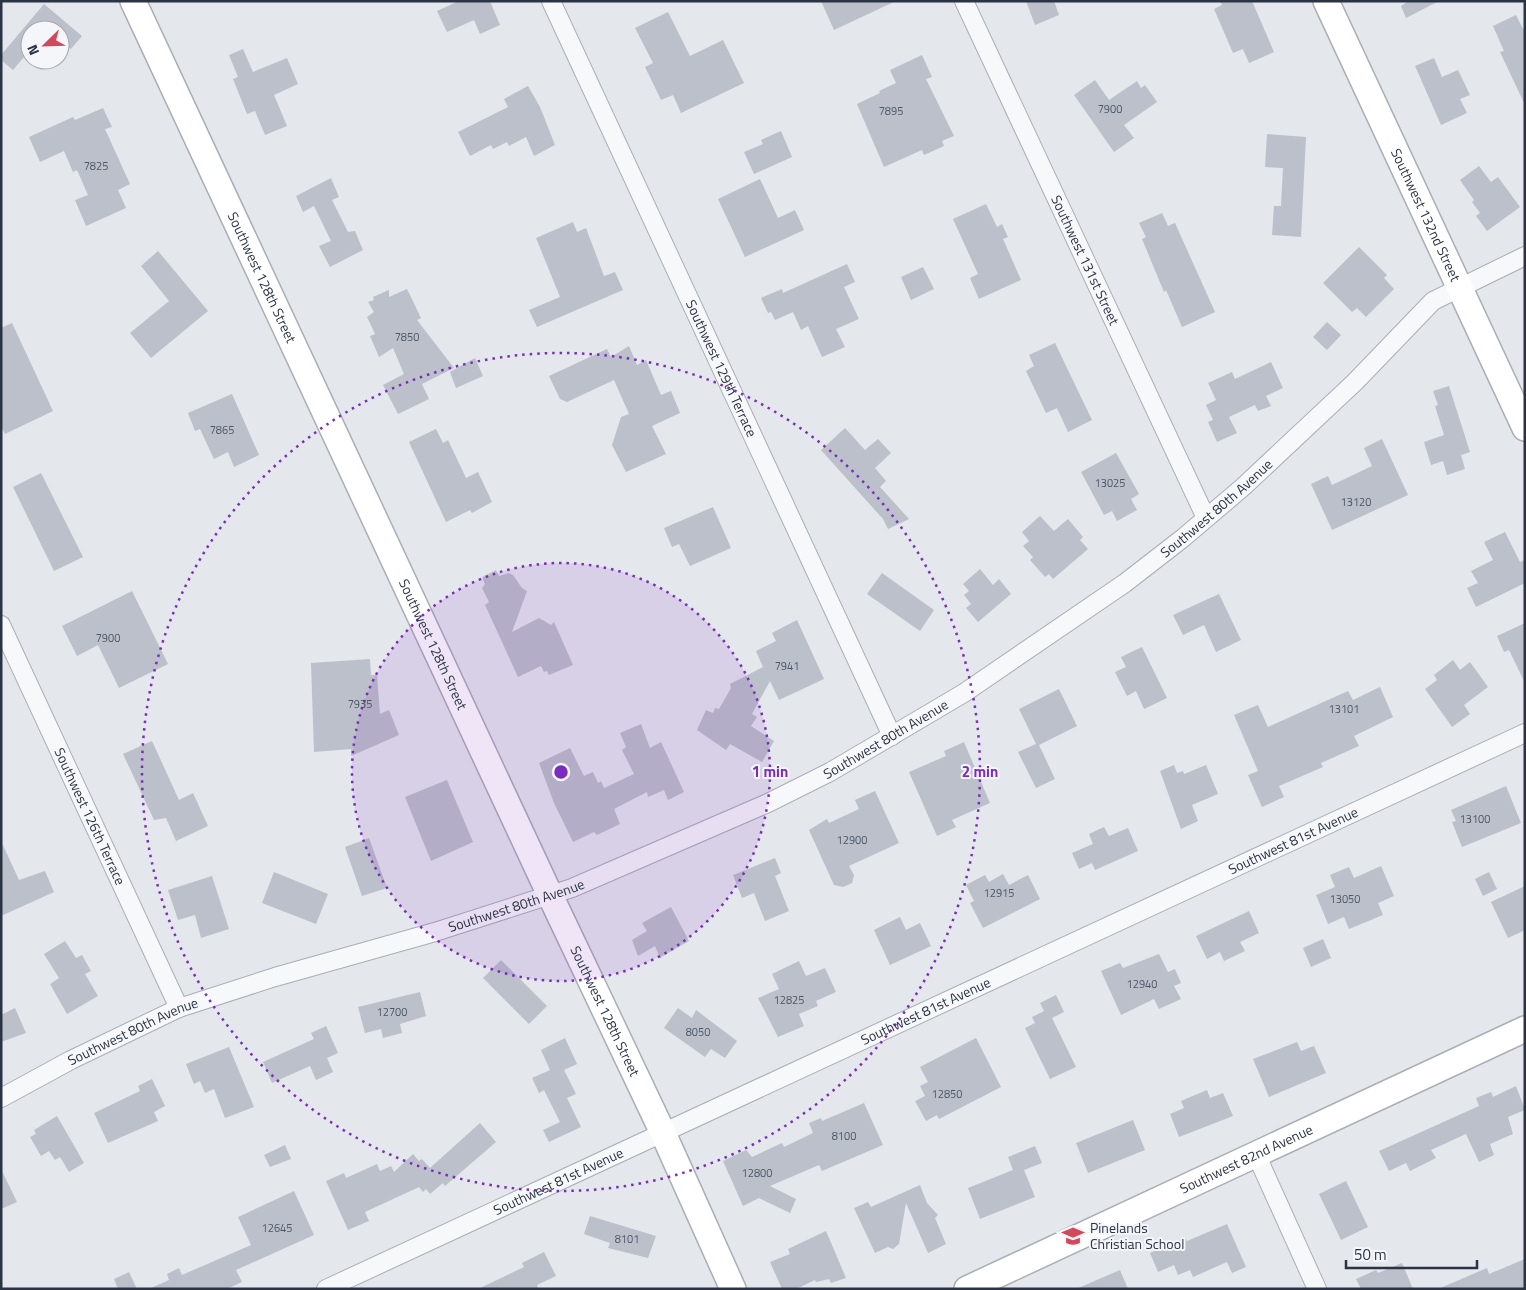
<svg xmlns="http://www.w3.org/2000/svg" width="1526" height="1290" font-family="'Titillium Web',sans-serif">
<rect width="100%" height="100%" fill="#e4e7ec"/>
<path fill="#bbc0ca" d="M459,1h31l10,24 -20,9 -6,-14 -27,12 -10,-21z
M821,1h75l-62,29z
M1026,1h28l5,14 -24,10z
M1220,1h32l22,51 -25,11 -6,-14 -10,4 -19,-44 8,-4z
M1409,1h30l-33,17 -5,-12z
M44,4l38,32 -11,13 -11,-8v-11h-30v20l-17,20 -12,-10v-5z
M668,12l22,44 33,-16 21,43 -63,30 -8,-18 -12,5 -16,-33 8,-4 -18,-35z
M1516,15l9,18v72l-25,-53 4,-1 -11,-25z
M243,49l10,23 34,-14 11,26 -24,11 13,31 -22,9 -10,-24 -8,3 -14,-35 5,-2 -9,-22z
M922,55l10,22 -6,2 28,57 -12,5 2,5 -20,9 -2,-5 -38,17 -27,-63 23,-11 -1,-2 17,-8 -6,-13z
M1434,58l8,19 16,-7 12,25 -10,4 7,14 -26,12 -26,-59z
M1095,80l14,20 28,-19 4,7 4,-3 12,17 -33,23 10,13 -20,14 -40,-57z
M528,86l12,21 15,38 -21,11 -8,-19 -17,9 -2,-4 -14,7 -2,-4 -21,11 -12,-24 50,-25 -4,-8z
M103,108l9,19 -7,2 25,55 -12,6 8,18 -40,18 -11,-26 13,-5 -11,-25 -4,2 -9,-21 -24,11 -11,-25 44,-20 2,3z
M781,131l11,26 -38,17 -10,-22 19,-8 -2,-4z
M1267,134l39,3 -5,100 -29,-2 2,-29h7l2,-38 -18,-1z
M1479,166l12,16 7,-5 22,30 -33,24 -11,-15 4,-3 -8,-11 2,-2 -14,-20z
M331,178l8,19 -7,3 16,32 7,-1 8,19 -33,17 -11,-21 12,-5 -17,-35 -11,6 -7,-16z
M760,179l18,39 17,-8 9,20 -59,27 -27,-58z
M986,204l11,23 5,-3 6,13 -5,2 18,41 -42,19 -9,-21 8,-4 -25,-55z
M1162,213l6,13 7,-3 40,89 -33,15 -16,-37 -2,2 -22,-53 4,-2 -7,-14z
M573,222l4,10 9,-4 18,48 11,-4 8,18 -86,37 -8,-17 31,-13 -24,-59z
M1359,247l28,28 -3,3 10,11 -28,28 -9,-9 -5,4 -29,-29z
M158,251l50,60 -57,47 -21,-25 39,-32 -28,-35z
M847,264l8,18 -11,5 15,32 -23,10 9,18 -23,10 -14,-31 -7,4 -8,-18 -18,8 -4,-8 -3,1 -7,-15 21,-9 1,4z
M923,267l11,22 -23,11 -10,-23z
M407,289l14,29 -4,2 37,48 -32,16 7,15 -31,15 -15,-29 21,-11 -11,-26 -14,9 -9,-21 5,-2 -8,-17 7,-5 -6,-10 6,-2 -1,-3 16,-7v7z
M1327,322l14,13 -14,15 -14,-13z
M12,323l41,88 -48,23 -4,-8v-98z
M1055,343l37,77 -24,12 -11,-24 -11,5 -20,-42 8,-5 -5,-11z
M629,346l8,19 9,-5 15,35 10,-4 9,22 -28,13 14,28 -40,18 -14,-27 9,-28 8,-3 -15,-34 -47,22 -7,-3 -11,-23 58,-27 4,8z
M475,358l8,18 -27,12 -6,-16z
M1271,362l12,26 -17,8 5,10 -13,5 -3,-6 -26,12 8,16 -20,9 -9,-20 5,-2 -7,-15 10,-5 -8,-17 24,-11 3,7z
M1449,386l21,66 -9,3 4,14 -18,6 -4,-14 -12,4 -7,-23 20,-7 -9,-29 3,-1 -5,-14z
M232,394l27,61 -25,12 -6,-15 -14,7 -14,-30 -5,2 -7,-18z
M845,428l20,22 13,-11 13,14 -16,15 11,13 -6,6 29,32 -21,10 -5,-10 -62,-69z
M436,429l7,14 5,-3 18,38 12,-6 14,30 -20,11 -2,-3 -24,12 -37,-80z
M1382,439l26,56 -76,35 -21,-46 17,-8 4,9 40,-19 -8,-18z
M1116,453l23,41 -8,5 6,11 -20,11 -5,-10 -8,4 -23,-43z
M41,473l42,84 -29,14 -41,-84z
M713,507l18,41 -41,18 -11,-22 -7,3 -8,-19z
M1040,516l14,15 14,-12 15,18 -3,3 8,9 -35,30 -4,-5 -4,3 -15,-17 3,-3 -10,-11 6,-5 -7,-9z
M1505,532l15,30 5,-2v23l-49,24 -9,-19 11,-5 -7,-12 22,-11 -9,-18z
M980,569l13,16 6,-6 12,15 -33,28 -12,-14 5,-4 -7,-9 5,-4 -6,-7z
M496,570l3,6 10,-3 4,2 9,13 5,3 -15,41 27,-14 12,7 3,-3 19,43 -24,10 -2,-4 -3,1 -3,-6 -23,11 -33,-72 4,-3 -7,-14 3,-4 -3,-7z
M882,573l52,37 -14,21 -53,-37z
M132,591l36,73 -49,24 -21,-43 -21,11 -15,-30z
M1219,594l22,46 -25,12 -12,-27 -21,10 -10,-20z
M797,620l27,59 -45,21 -9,-19 -18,33 5,3 -6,9 23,15 -12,21 -32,-18 -4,6 -29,-20 9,-20 7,3 2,-5 4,1 12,-21 -1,-4 33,-17 -7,-16 20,-10 -4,-8z
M1525,623v60l-16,-33 -5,2 -7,-16z
M1142,647l25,51 -23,11 -8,-18 -9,5 -12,-24 11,-5 -5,-10z
M370,659l1,16h6l3,39 9,-4 10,25 -48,21v-7l-37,3 -3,-89z
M1453,660l7,10 10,-8 18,25 -24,18 6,9 -18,13 -27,-38 12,-9 -3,-5z
M1380,687l13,30 -39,19 5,10 -38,17 2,4 -44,19 5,11 -22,10 -14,-32 10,-4 -24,-56 24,-10 10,22 80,-36 5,9z
M1059,689l18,37 -38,19 16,34 -19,9 -18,-36 18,-8 -17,-35z
M641,724l9,24 11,-6 23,50 -16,8 -4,-10 -16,7 -1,-5 -33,17 6,15 -23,11 -3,-3 -21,10 -19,-39 -15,-40 31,-15 14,28 9,-4 5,11 3,-2 3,7 30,-14 -12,-24 4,-3 -6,-14z
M152,741l27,59 14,-7 15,33 -32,15 -10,-23 -12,2 -31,-66z
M964,742l26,61 -38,17 4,7 -19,9 -28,-64 37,-16 -2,-5z
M1174,765l3,8 6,-2 1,3 22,-9 12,29 -26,11 6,16 -17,8 -21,-58z
M447,780l26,62 -42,19 -26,-64z
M1506,786l15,37 -59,24 -10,-25 4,-1 -5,-11z
M875,791l24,52 -50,23 5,9 -2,8 -9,4 -9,-2 -25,-55 18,-11 2,4 30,-14 -4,-9z
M1104,827l5,9 19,-8 10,23 -43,19 -3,-7 -13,6 -7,-16 21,-9 -4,-10z
M369,838l18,50 -25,8 -17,-49z
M1,841l18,39 26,-9 9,21 -53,24z
M775,858l6,15 -6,3 14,35 -24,10 -11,-28 -12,5 -9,-23z
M1381,866l13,30 -16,7 5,12 -34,14 -5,-12 -16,7 -12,-29 19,-8 -5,-12 19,-8 5,11z
M274,872l54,22 -12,30 -54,-21z
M1489,872l8,17 -14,7 -8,-17z
M1003,874l6,11 19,-10 12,24 -57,29 -13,-25 4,-2 -8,-16 19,-10 4,7z
M212,876l17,53 -28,9 -6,-23 -17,5 -10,-30z
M1525,886v44l-17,8 -17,-36z
M671,907l18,34 -29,17 -5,-12 -17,10 -6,-16 15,-9 -5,-8z
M1249,911l10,22 -19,9 5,9 -21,10 -4,-9 -13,7 -11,-23z
M900,917l6,13 14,-7 11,23 -41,19 -16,-35z
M1323,939l8,19 -20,9 -8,-19z
M65,941l11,17 6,-3 9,16 -6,3 13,22 -31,18 -17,-30 9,-6 -15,-24z
M1159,954l9,18 7,-3 6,14 -7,3 7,13 -22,10 -5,-10 -33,16 -20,-44 19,-8 3,5z
M501,960l46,46 -18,18 -46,-46z
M799,961l7,15 19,-8 11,24 -20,9 2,5 -19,8 5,12 -26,11 -20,-39 21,-9 -7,-15z
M420,992l6,24 -26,8 2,9 -19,5 -2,-9 -16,4 -7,-26z
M1056,995l8,17 -12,6 24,49 -26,12 -25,-51 10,-5 -3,-6 12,-6 -4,-8z
M15,1008l11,25 -25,9v-27z
M678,1008l14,10 4,-8 41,31 -12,17 -14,-9 -6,8 -41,-29z
M326,1026l12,27 -11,5 6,14 -17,8 -6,-14 -38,17 -9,-21 51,-23 -3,-6z
M565,1038l12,26 -13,6 12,24 -9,4 14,29 -32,15 -6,-12 17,-8 -16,-32 -5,3 -7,-15 18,-8 -9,-20z
M976,1038l25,49 -62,32 -2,-4 -11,6 -11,-20 10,-5 -5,-10 8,-4 -8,-15z
M1297,1042l4,9 13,-5 12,27 -57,24 -16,-38z
M229,1047l25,60 -29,11 -11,-29 -9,4 -5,-12 -6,3 -8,-20z
M152,1079l13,27 -11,6 4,9 -50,22 -14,-30 46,-22 -2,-5z
M1516,1086l9,24 -17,7 5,17 -23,10 4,11 -15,7 -13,-28 -35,16 5,8 -26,13 -4,-8 -17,8 -10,-20 100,-45 -3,-8 15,-6 2,5z
M1207,1090l3,8 13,-5 10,23 -54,21 -9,-23 14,-6 -3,-7z
M864,1103l19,42 -61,26 -3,-6 -49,21 26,13 -6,14 -31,-15 -16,8 -20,-45 23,-11 6,7 30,-14 2,4 29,-14 -4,-10 12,-5 1,3z
M57,1116l27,47 -15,9 -9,-15 -5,3 -6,-9 -8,5 -11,-19 6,-3 -2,-4z
M1133,1120l12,30 -57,23 -12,-30z
M480,1123l16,19 -51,44 -2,-3 -13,11 -4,-5 -3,3 -4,-5 -54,25 4,9 -21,9 -22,-49 18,-8 2,5 31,-14 3,7 11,-5 3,6 19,-18 6,7 3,-2 8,9z
M285,1145l6,14 -21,8 -6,-12z
M1035,1146l7,17 -18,7 11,27 -55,22 -12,-31 45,-18 -5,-13z
M1,1169l16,33 -16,7z
M1346,1181l22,46 -27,13 -22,-46z
M920,1185l7,18 11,12 -3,3 11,26 -18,9 -22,-50 -7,41 -6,5 -5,-2 -13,6 -21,-45 14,-6 3,5z
M294,1191l20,44 -78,35 6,12 -15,7h-78l20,-9 -2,-6 12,-6 3,7 69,-30 -13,-28z
M590,1216l66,20 -8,22 -40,-10 2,-5 -26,-9z
M1227,1224l19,43 -14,6 -5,-11 -34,15 -3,-7 -12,5 -4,-10 -16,7 -8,-19 35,-15 2,3z
M826,1231l20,47 -15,5 -2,-4 -13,3 -1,-2 -19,9h-14l-12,-27 20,-8 -2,-5z
M544,1252l12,24 -19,9 1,4h-60l46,-22 -2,-4z
M1525,1259v30h-87l49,-21 2,6z
M1402,1263l11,26h-52l-5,-10 20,-9 2,3z
M1120,1270l8,19h-52z
M129,1272l8,17h-19l-4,-10z"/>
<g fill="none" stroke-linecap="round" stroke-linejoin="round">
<g stroke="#a9aeb7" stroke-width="20">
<g id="street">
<path id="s1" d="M551,1l341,735"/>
<path id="s2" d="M964,1l242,517"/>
<path id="s3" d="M1,625l178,383"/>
<path id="s4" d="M1,1098l70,-38 108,-52 96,-31 160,-45 137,-44 196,-85 62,-31 134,-79 161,-110 58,-45 60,-51 112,-105 78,-81 92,-45"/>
<path d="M1256,1154l61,135"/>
<path id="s5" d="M326,1289l1199,-556"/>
</g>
</g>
<g stroke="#a9aeb7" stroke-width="28">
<g id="secondary">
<path id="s6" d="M133,1l417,894 113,238 70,156"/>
<path id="s7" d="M1326,1l199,427"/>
<path id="s8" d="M967,1289l558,-260"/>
</g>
</g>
<use href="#street" stroke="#f7f8fa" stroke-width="18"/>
<use href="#secondary" stroke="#fff" stroke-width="25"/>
</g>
<circle cx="561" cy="772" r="209" fill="#7b2cbf" fill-opacity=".12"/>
<g fill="none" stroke="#7b2cbf" stroke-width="2.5" stroke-dasharray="2.5 5">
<circle cx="561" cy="772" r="209"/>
<circle cx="561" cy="772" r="419"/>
</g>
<defs>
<g id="school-bare" transform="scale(1.725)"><path d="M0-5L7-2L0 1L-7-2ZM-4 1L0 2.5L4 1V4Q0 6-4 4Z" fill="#d1495b" stroke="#f4f6f9" stroke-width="2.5" paint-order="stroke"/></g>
</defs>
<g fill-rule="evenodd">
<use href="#school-bare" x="1073" y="1236"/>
</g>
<g text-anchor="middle" stroke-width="4" stroke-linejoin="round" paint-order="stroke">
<g font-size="11" fill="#4f5766">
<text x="1110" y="113">7900</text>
<text x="891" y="115">7895</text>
<text x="96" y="170">7825</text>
<text x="407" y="341">7850</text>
<text x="222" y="434">7865</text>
<text x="1110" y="487">13025</text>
<text x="1356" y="506">13120</text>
<text x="108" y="642">7900</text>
<text x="787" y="670">7941</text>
<text x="360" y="708">7935</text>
<text x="1344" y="713">13101</text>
<text x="1475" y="823">13100</text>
<text x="852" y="844">12900</text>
<text x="999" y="897">12915</text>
<text x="1345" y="903">13050</text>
<text x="1142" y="988">12940</text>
<text x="789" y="1004">12825</text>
<text x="392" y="1016">12700</text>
<text x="698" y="1036">8050</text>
<text x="947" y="1098">12850</text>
<text x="844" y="1140">8100</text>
<text x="757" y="1177">12800</text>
<text x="277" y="1232">12645</text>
<text x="627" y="1243">8101</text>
</g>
<g font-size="14" fill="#2b3445" stroke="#f4f6f9">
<text dy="5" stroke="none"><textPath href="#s7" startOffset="236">Southwest 132nd Street</textPath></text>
<text dy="5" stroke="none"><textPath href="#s2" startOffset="286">Southwest 131st Street</textPath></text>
<text dy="5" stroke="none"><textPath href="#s6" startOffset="305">Southwest 128th Street</textPath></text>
<text dy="5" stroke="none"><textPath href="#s1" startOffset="405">Southwest 129th Terrace</textPath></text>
<text dy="5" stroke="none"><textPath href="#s4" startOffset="1362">Southwest 80th Avenue</textPath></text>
<text dy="5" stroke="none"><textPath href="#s6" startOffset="710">Southwest 128th Street</textPath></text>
<text dy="5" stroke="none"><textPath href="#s4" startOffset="958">Southwest 80th Avenue</textPath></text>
<text dy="5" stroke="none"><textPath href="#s3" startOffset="211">Southwest 126th Terrace</textPath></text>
<text dy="5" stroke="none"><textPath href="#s5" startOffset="1066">Southwest 81st Avenue</textPath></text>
<text dy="5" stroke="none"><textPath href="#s4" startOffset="552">Southwest 80th Avenue</textPath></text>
<text dy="5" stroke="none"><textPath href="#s5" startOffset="661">Southwest 81st Avenue</textPath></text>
<text dy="5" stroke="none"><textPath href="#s6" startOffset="1115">Southwest 128th Street</textPath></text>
<text dy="5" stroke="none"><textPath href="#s4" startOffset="148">Southwest 80th Avenue</textPath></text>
<text dy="5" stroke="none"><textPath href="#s8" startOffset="308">Southwest 82nd Avenue</textPath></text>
<text dy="5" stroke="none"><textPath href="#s5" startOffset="256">Southwest 81st Avenue</textPath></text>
</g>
<g font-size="14" fill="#2b3445" stroke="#f4f6f9" text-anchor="start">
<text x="1090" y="1233">Pinelands<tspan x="1090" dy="16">Christian School</tspan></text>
</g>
</g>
<circle cx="561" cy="772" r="8" fill="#7b2cbf" stroke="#f4f6f9" stroke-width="2.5"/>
<g font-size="15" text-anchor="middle" font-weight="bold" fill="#7b2cbf" stroke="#f4f6f9" stroke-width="4" stroke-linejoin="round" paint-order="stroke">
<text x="770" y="777">1 min</text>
<text x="980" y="777">2 min</text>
</g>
<rect width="1526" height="1290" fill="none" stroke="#2b3445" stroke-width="5"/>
<g transform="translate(45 45) rotate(247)"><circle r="24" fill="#f4f6f9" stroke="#a4a8b1"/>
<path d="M0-4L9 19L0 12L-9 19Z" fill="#d1495b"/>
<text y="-8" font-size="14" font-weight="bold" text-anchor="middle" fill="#2b3445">N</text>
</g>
<path d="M1346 1260v8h131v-8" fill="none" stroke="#2b3445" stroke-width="2.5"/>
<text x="1354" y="1260" font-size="15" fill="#2b3445" stroke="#f4f6f9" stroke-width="4" paint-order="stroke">50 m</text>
</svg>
